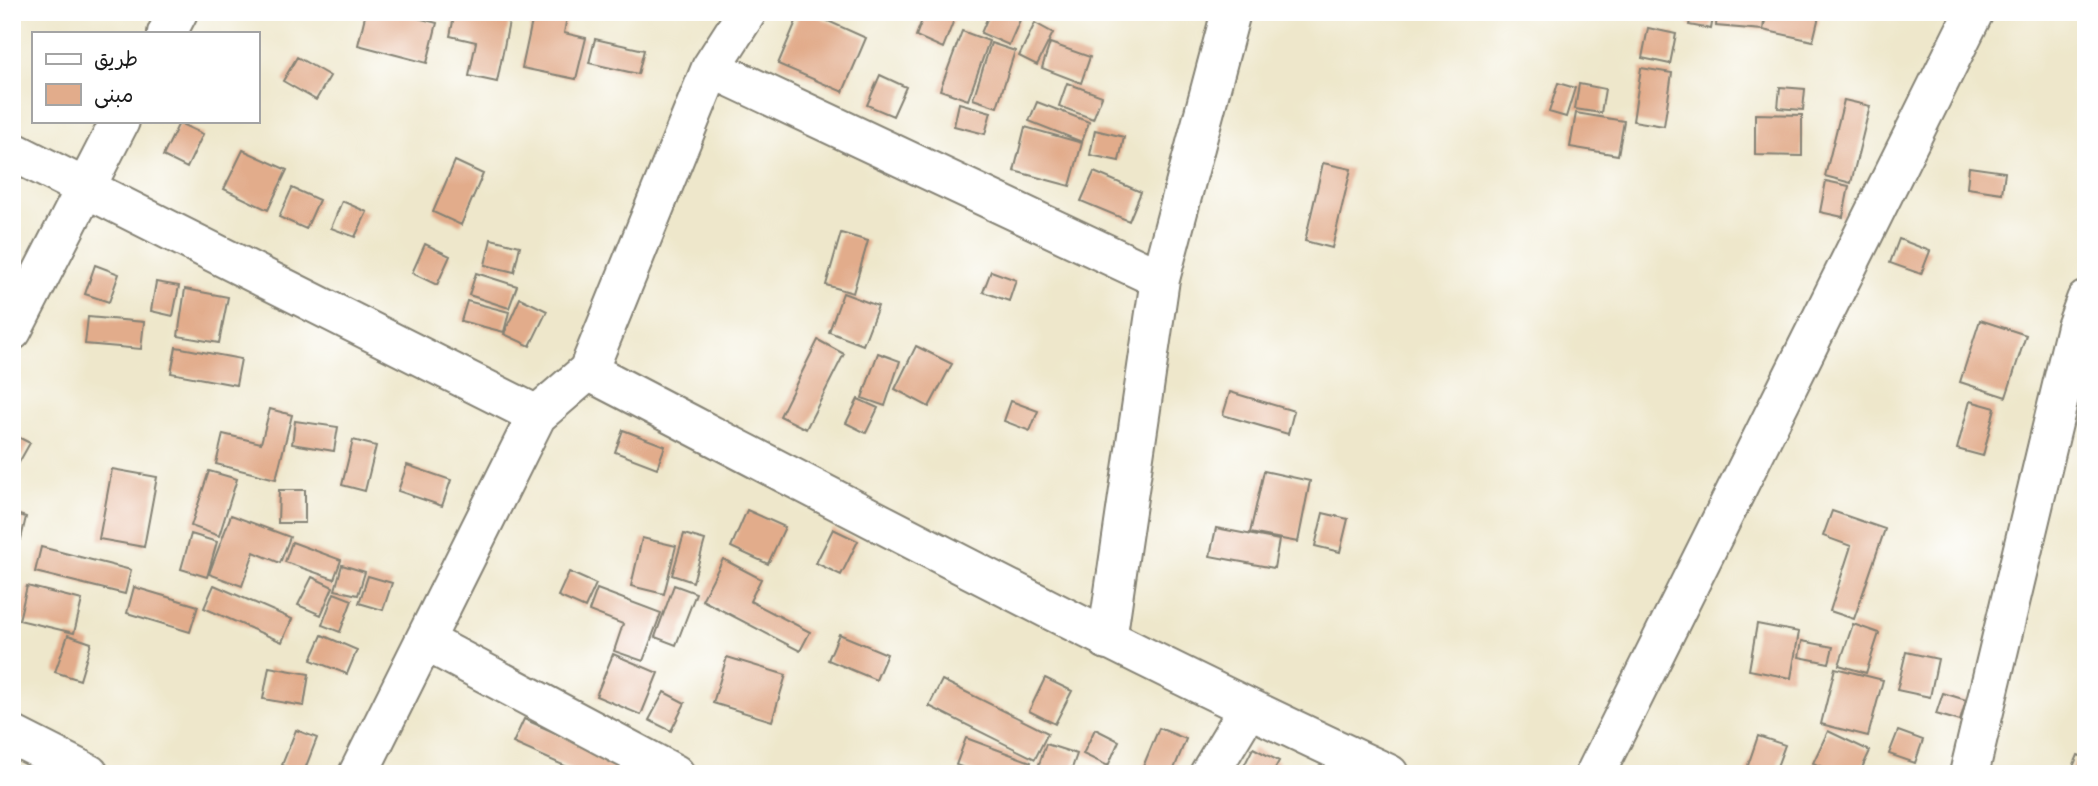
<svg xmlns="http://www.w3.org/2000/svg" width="2098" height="786" font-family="'Balsamiq Sans','Playpen Sans Arabic',sans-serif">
<rect width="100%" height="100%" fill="#fff"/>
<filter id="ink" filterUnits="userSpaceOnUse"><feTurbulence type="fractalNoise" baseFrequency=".0143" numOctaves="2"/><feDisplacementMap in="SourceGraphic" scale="14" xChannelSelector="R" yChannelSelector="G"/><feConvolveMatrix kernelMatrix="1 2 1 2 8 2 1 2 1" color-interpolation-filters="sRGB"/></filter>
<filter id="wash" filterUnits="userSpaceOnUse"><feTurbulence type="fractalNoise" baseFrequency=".00686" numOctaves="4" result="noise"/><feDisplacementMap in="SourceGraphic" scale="28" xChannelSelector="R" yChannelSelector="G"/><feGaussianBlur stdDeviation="1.57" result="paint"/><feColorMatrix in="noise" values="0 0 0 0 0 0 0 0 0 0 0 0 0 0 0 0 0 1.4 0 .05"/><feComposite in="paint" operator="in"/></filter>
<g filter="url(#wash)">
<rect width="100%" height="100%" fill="#eee7cb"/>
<g id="blocks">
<path fill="#e2ac8b" d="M366,12h38l-1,2 34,9 -10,40 -69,-18z
M455,12h56l-14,70 -28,-6 7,-34 -26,-6z
M534,12h34l-4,21 22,5 -10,41 -54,-11z
M800,12h8l58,26 -23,54 -65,-28z
M925,12h32l-14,36 -27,-12z
M990,12h13l17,8 -11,25 -28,-12z
M1692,12h22l-3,17 -22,-4z
M1717,12h48l-2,18 4,-18h53l-7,29 -50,-11 -47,-4z
M1035,23l18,10 -16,32 -18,-9z
M1648,28l28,6 -6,30 -28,-6z
M962,31l27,10 -21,59 -28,-10z
M595,39l49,11 -6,24 -49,-11z
M991,43l24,8 -18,56 -24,-8z
M1050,43l40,14 -9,26 -39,-15z
M297,57l33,19 -14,24 -33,-19z
M1641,68l31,5 -8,53 -31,-5z
M880,75l26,12 -13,29 -26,-11z
M1067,83l35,13 -9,23 -34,-13z
M1558,83l17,5 -9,29 -17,-5z
M1579,84l26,5 -4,24 -26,-4z
M1780,87l25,2 -2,21 -25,-2z
M1844,100l26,6 -19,77 -26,-7z
M1037,102l52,20 -7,20 -53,-21z
M959,103l32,9 -6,22 -31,-8z
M1576,113l48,8 -6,34 -48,-8z
M1755,114l47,1v41l-47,-1z
M179,123l24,11 -16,34 -24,-12z
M1025,127l57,16 -12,43 -56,-15z
M1095,130l29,7 -5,24 -29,-6z
M243,150l44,20 -19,40 -44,-21z
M455,161l28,13 -22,51 -28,-13z
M1323,163l28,6 -19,79 -27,-7z
M1969,167l36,5 -3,21 -35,-5z
M1094,172l47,20 -12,29 -48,-20z
M1826,181l23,5 -6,31 -23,-5z
M292,188l27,12 -13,29 -27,-12z
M342,201l25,11 -12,25 -24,-9z
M841,233l27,8 -15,52 -27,-8z
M491,239l29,7 -6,26 -29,-7z
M1899,239l31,12 -9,23 -31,-11z
M425,244l25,12 -13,29 -25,-12z
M95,265l24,9 -10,28 -24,-8z
M991,271l25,9 -7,21 -26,-9z
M476,273l41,13 -8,22 -40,-13z
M156,282l23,4 -6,30 -22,-5z
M185,289l43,8 -9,46 -41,-7z
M843,293l35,13 -15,39 -34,-13z
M520,298l27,13 -17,35 -26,-12z
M467,301l42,11 -5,20 -43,-11z
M88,317l56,5 -3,27 -56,-5z
M1980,320l46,15 -20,62 -46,-15z
M818,340l26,14 -38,75 -26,-13z
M916,346l36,18 -23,43 -34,-18z
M176,347l65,12 -5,26 -65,-12z
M878,353l22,8 -15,45 -23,-8z
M1230,392l64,19 -6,23 -65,-19z
M858,399l20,9 -12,25 -20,-10z
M1011,401l27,10 -8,20 -26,-10z
M1970,401l25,7 -12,48 -26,-7z
M270,409l22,6 -16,64 -60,-15 7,-30 38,9z
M295,421l43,6 -4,24 -42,-7z
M623,430l42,16 -8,22 -42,-16z
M12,434l18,9 -18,32z
M353,440l23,6 -11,45 -23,-6z
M407,465l44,15 -9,26 -44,-15z
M112,469l45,8 -13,70 -45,-8z
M209,471l28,8 -18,57 -28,-10z
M1264,471l46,10 -12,61 -48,-9z
M279,490h26v33h-27z
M747,510l38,17 -17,37 -37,-17z
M1832,511l53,18 -31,90 -24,-8 21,-65 -28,-10z
M12,513l14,4 -5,22 -9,-2z
M1323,513l25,6 -8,33 -25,-6z
M231,515l59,22 -10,26 -26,-11 -12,34 -33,-12z
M1216,528l63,12 -5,28 -64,-12z
M833,529l25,12 -17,34 -25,-12z
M191,534l26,8 -10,35 -26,-8z
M684,534l21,6 -12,42 -21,-7z
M642,538l34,8 -12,48 -33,-8z
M292,542l49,18 -7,19 -49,-17z
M41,547l90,23 -6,24 -90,-22z
M723,559l38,20 -11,22 60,31 -10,19 -98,-51z
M342,565l23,7 -7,23 -23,-5z
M569,572l27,12 -11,24 -27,-12z
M368,576l24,7 -9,27 -24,-7z
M312,577l21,10 -12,28 -23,-10z
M214,585l78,34 -10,23 -78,-34z
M674,585l22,8 -20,52 -21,-8z
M27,586l55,14 -8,33 -55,-13z
M134,587l64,19 -8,26 -63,-19z
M597,589l64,24 -18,48 -29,-10 9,-27 -34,-13z
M334,593l18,7 -12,32 -18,-7z
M1757,624l42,8 -8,46 -42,-8z
M1853,624l26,9 -13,40 -27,-8z
M839,634l48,20 -11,26 -48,-20z
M68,635l23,8 -11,37 -25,-8z
M322,635l35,15 -10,24 -36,-14z
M1802,641l31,6 -4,16 -30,-6z
M1906,652l32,7 -8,38 -33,-7z
M613,654l45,19 -17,42 -45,-19z
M727,657l59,18 -14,46 -59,-18z
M269,667l40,7 -5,32 -41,-7z
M1835,668l48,12 -15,56 -47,-12z
M1045,678l27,13 -17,33 -26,-13z
M942,680l106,53 -13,26 -106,-53z
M664,692l21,11 -14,28 -22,-11z
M1943,693l23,7 -6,21 -24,-7z
M524,719l100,44 -5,11h-49l2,-5 -59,-26z
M1159,728l27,11 -14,35h-32z
M1095,729l24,12 -11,25 -25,-12z
M296,730l21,8 -14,36 -21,-9z
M1828,731l42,20 -11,23h-22l-24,-11z
M1898,731l25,9 -8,23 -26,-9z
M1758,736l27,9 -10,27 5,2h-35z
M966,738l65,24 -5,12h-45l-25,-9z
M1046,744l31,10 -7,20h-11l-21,-7z
M1253,748l26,13 -7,13h-32z
M2078,755l8,3v16h-16z"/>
</g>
</g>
<g filter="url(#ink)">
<use href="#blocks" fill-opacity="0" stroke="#858274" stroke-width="2"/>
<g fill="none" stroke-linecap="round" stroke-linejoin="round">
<g stroke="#858274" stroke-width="42">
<path id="minor" d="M167,33l11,-21
M711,68l449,211
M12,151l525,264
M12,331l108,-210
M588,371c266,138 529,278 801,403
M1107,640l53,-361 71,-267
M425,641l250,133
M12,735l77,39
M358,774l179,-359 51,-44 123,-303 36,-56
M1209,774l39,-65
M1595,774l379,-762
M1969,774l107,-447 10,-27"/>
</g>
<use href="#minor" stroke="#fff" stroke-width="38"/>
</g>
</g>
<rect width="2098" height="786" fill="none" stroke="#fff" stroke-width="42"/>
<rect x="32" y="32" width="228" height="91" fill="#ffffff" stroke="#a4a4a4" stroke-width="2"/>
<rect x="46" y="54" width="35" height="10" fill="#ffffff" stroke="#a4a4a4" stroke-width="2"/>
<text x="94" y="66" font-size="21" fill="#1c1c1c">طريق</text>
<rect x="46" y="84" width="35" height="21" fill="#e2ac8b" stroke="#a4a4a4" stroke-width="2"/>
<text x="94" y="102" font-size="21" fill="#1c1c1c">مبنى</text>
</svg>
